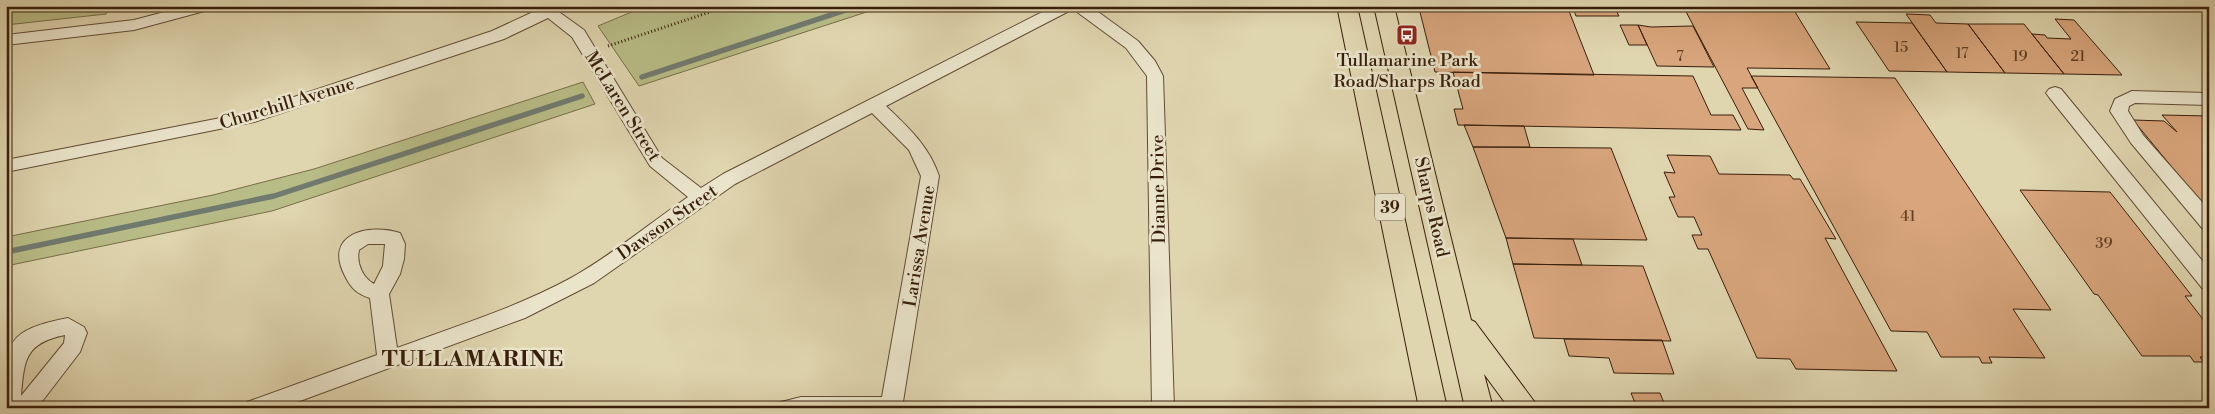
<svg xmlns="http://www.w3.org/2000/svg" width="2215" height="414" font-family="'Libre Bodoni',serif">
<rect width="100%" height="100%" fill="#dfd5af"/>
<filter id="stains"><feTurbulence type="fractalNoise" baseFrequency=".004" numOctaves="4"/><feColorMatrix values="0 0 0 0 .2 0 0 0 0 .09 0 0 0 0 .02 0 0 0 .5 -.17"/></filter>
<radialGradient id="worn" r=".72"><stop offset=".6" stop-color="#630" stop-opacity="0"/><stop offset="1" stop-color="#630" stop-opacity=".3"/></radialGradient>
<path fill="#b8bc86" stroke="#786d48" d="M6,6h107l-7,8 -100,11z
M646,6h239l-246,80 -41,-60z
M583,82l12,22 -323,107 -266,55v-29l207,-42 101,-26z"/>
<g fill="none" stroke-linecap="round" stroke-linejoin="round">
<path stroke="#707a6f" stroke-width="5.5" d="M642,77l216,-71
M6,252l268,-56 308,-100"/>
</g>
<path fill="#d8a57c" stroke="#381e0a" d="M1430,6l97,4 -1,-4h41l27,69 -159,-3 -16,-64z
M1572,6l42,1 5,9h-43z
M1683,6l109,1 38,62 -83,-1 11,20h-16l22,42 -16,-1z
M1906,14l24,1 6,8 32,1 37,49 -58,-1z
M2055,19l19,1 48,55 -58,-1 -32,-40 13,1 2,3 24,1z
M1856,22l56,1 35,49 -58,-1z
M1968,24h56l40,50 -59,-1z
M1620,25h18l9,20h-18z
M1638,25l13,2 42,-1 21,41 -57,-1z
M1453,72l240,4 18,39h22l8,15 -283,-5 -4,-16h9z
M1751,76l144,2 156,232 -38,-1 32,49 -56,-1 3,6h-10l-3,-6h-38l-14,-25 -36,-1z
M2162,115l47,1v96l-76,-92 31,1 13,11z
M1464,125l60,1 6,21h-57z
M1473,147l138,1 36,92 -141,-2z
M1667,155l43,1 9,18 71,1 3,4h7l36,60 -11,-1 72,133 -101,-2 -6,-10 -33,-1 -49,-109h-10l-6,-14h10l-8,-18h-16l-9,-20h6l-11,-25 11,1z
M2020,190l90,2 82,104h-7l24,31v30h-9l4,5h-10l-4,-6h-48l-44,-61 -4,-1z
M1506,238l67,1 9,26 -69,-1z
M1513,264l130,2 28,75 -137,-3z
M1564,339l98,1 12,34 -60,-1 -5,-15 -40,-2z
M1631,393h29l6,15h-29z"/>
<g fill="none" stroke-linecap="round" stroke-linejoin="round">
<g stroke="#624c33" stroke-width="2">
<path id="minor" d="M187,6h27l-2,3 -78,21 -128,15v-10l128,-15z
M546,6h20l-7,6 25,18 78,128 39,30 22,-14 331,-168h36l48,35 17,20 8,15 11,332h-22l-5,-332 -21,-28 -53,-39 -187,97c22,21 43,40 53,70l-37,232h-124l3,-6 20,-5h81l39,-221 -12,-26 -37,-37 -137,71 -141,99 -69,35 -244,90h-37l3,-6 130,-47 -7,-57c-13,-4 -19,-10 -25,-22 -22,-42 23,-53 55,-43l5,11 -1,15 -4,15 -11,20 8,54c59,-22 119,-40 174,-70 41,-23 78,-54 117,-81l-38,-31 -78,-129 -24,-19 -44,21 -250,83 -248,50v-12l240,-47 246,-82zM368,244h17l-2,22 -9,18c-11,-6 -18,-21 -15,-34z
M2055,87l6,2 148,180v22l-7,-3 -153,-191 -3,-4 3,-4z
M2132,91l77,2v12l-74,-2 -6,3 -1,5 15,24 66,75v20l-7,-2 -71,-85 -21,-32 5,-12z
M68,318l16,9 3,6 -7,19 -43,56h-31c0,-61 -6,-77 62,-90zM65,335l-1,8 -43,53c3,-36 4,-53 44,-61z"/>
</g>
<g stroke="#381e0a" stroke-width="2">
<path id="major" d="M1337,6h20l90,402h-28z
M1374,6h20l77,314 4,2 64,86h-30l-25,-34 9,34h-28z"/>
</g>
<path stroke="#381e0a" stroke-width="3" stroke-dasharray="1 2.5" stroke-linecap="butt" d="M608,46l120,-40"/>
<use href="#minor" fill="#eae4cb" fill-rule="evenodd"/>
<use href="#major" fill="#dfd5af" fill-rule="evenodd"/>
</g>
<defs>
<g id="bus-square" transform="scale(1.125)"><rect x="-9" y="-9" width="18" height="18" rx="4" fill="#8f2418" stroke="#eae4cb"/><path d="M-5-6H5V4H4V6H2V4H-2V6H-4V4H-5ZM-3.5-4V0h7V-4ZM-3.5 1.2v1.5H-2V1.2ZM2 1.2v1.5H3.5V1.2Z" fill="#fff"/></g>
</defs>
<g fill-rule="evenodd">
<use href="#bus-square" x="1407" y="35"/>
</g>
<g text-anchor="middle" stroke-width="5" stroke-linejoin="round" paint-order="stroke">
<g font-size="15" fill="#604026">
<text x="1901" y="52">15</text>
<text x="1962" y="58">17</text>
<text x="1680" y="61">7</text>
<text x="2020" y="61">19</text>
<text x="2078" y="61">21</text>
<text x="1908" y="221">41</text>
<text x="2104" y="248">39</text>
</g>
<rect fill="#eae4cb" stroke="#6d5944" stroke-width="1" x="1375" y="193.5" width="30" height="27" rx="4"/>
<g font-size="16" font-weight="bold" fill="#381e0a">
<text x="1390" y="213">39</text>
</g>
<g font-size="18" fill="#381e0a" stroke="#eae4cb">
<text x="1407" y="66">Tullamarine Park<tspan x="1407" dy="21">Road/Sharps Road</tspan></text>
</g>
<g font-size="18" fill="#381e0a" stroke="#eae4cb">
<text transform="translate(287 103) rotate(-17)" y="6">Churchill Avenue</text>
<text transform="translate(623 106) rotate(58)" y="6">McLaren Street</text>
<text transform="translate(1158 189) rotate(-91)" y="6">Dianne Drive</text>
<text transform="translate(1432 207) rotate(77)" y="6">Sharps Road</text>
<text transform="translate(667 222) rotate(-35)" y="6">Dawson Street</text>
<text transform="translate(919 246) rotate(-81)" y="6">Larissa Avenue</text>
</g>
<g font-size="22" font-weight="bold" letter-spacing="1" fill="#381e0a" stroke="#eae4cb">
<text x="473" y="366">TULLAMARINE</text>
</g>
</g>
<rect width="2215" height="414" fill="none" stroke="#dfd5af" stroke-width="25"/>
<rect x="8" y="8" width="2200" height="399" fill="none" stroke="#381e0a" stroke-width="2.5"/>
<rect x="12" y="12" width="2190" height="389" fill="none" stroke="#381e0a"/>
<rect width="100%" height="100%" filter="url(#stains)"/>
<rect width="100%" height="100%" fill="url(#worn)"/>
</svg>
